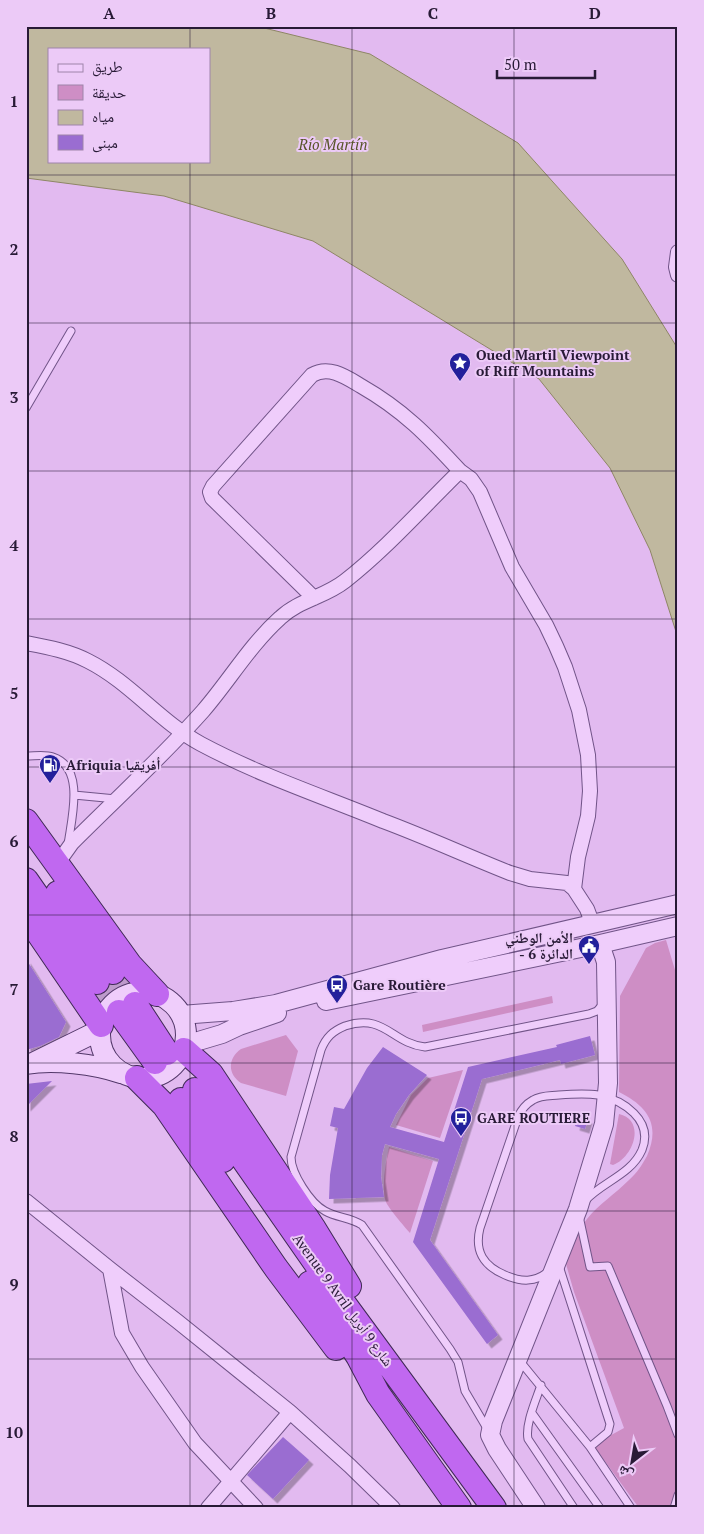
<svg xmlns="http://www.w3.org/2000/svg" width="704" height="1534" font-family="'PT Serif','Noto Naskh Arabic',serif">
<defs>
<filter id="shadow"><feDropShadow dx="4.5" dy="4.5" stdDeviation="0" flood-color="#0004"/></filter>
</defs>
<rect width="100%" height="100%" fill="#e2baf0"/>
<path fill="#ce8ec5" d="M666,940l12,40v528h-39l-46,-63 31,-17 -50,-136 -8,-28c6,-13 12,-34 21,-45 12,-15 28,-25 42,-39 8,-7 13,-15 18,-24 14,-32 0,-50 -28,-64l1,-96 26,-48 9,-5z
M552,996l1,7 -130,29 -1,-7z
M286,1035l12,16 -12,45 -45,-13c-14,-9 -13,-25 0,-34z
M463,1070l-23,68 -44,-13 15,-30 17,-17z
M619,1114c27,6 15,43 -6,51l-3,-1z
M389,1147l44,14 -23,72c-6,-7 -21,-24 -24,-31 -5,-12 0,-43 3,-55z"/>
<path fill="#c0b89f" stroke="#8e8666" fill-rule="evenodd" d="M26,26h230l114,28 148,89 104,116 56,90v289l-28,-88 -40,-82 -71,-89 -226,-138 -149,-45 -138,-18zM49,49h160v112h-160z"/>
<path fill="#9a6dd1" filter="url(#shadow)" d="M26,959l40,63 -7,15 -19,9 -14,4z
M590,1036l5,19 -34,9 -1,-4 -78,19 -52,161 68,95 -11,9 -74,-102 26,-83 -54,-15 -3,11 -1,22 3,20 -55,2 1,-24 8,-47 -8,-2 4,-19 10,2 23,-41 16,-21 44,28 -18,20 -13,19 -6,13 54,15 24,-75 89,-20 -1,-2z
M52,1081l-26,26v-23z
M578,1116l10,3 -3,10 -10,-3z
M283,1437l26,23 -36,39 -26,-24z"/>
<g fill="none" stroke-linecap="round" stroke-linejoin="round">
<path stroke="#bd9acb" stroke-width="24" stroke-dasharray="24 12" stroke-linecap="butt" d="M113,972l22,32
M97,982l22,30
M155,1062l26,38"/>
<g stroke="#715488" stroke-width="9">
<path id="service" d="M26,408l45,-77
M26,756c9,0 19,-2 27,1 33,11 18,63 15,88
M74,795l42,4
M579,1216l11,51 18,-1 59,140 11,29
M559,1266l51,158 -2,8 -18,15 41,61
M549,1271c-14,12 -28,11 -44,4 -21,-9 -31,-23 -25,-47l38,-111c3,-7 8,-13 15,-17 8,-5 17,-4 26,-5 13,-1 26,-2 39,0 25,5 56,25 44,55 -11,25 -40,32 -57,51
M519,1360l71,87
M541,1385c-5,15 -16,39 -13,54l46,69
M532,1413l68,95
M488,1430l-23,-39 -7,-29 -8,-13 -88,-124c-12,-8 -25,-7 -37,-14 -15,-8 -34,-38 -34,-54l30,-107c5,-13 12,-19 24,-24 40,-13 46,17 80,21l164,-33 8,-3 6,-7
M674,1508l4,-13"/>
</g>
<g stroke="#715488" stroke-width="16">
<path id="minor" d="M678,252l-2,15 2,8
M460,471l11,8 9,13 32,75 34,58 10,21 9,21 14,43 9,45 2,36 -2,25 -10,41 -4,32
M26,643c21,4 43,8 62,18 42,21 72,61 113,83 58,31 121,52 182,77 43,16 84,35 127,52l20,6 37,4 7,6 13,20 6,16
M57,864l15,-21c44,-44 90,-86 131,-132 26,-30 47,-66 77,-93 19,-18 45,-21 65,-37 42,-33 77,-73 115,-110 -32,-35 -57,-61 -99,-85 -15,-9 -32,-21 -49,-11l-99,111 -3,6 2,6 102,100
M26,1201l84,68 67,52 113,91 60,54 43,42
M110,1269l12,64 20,34 53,76 61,65
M208,1508l82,-96"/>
</g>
<g stroke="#715488" stroke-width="20">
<path id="tertiary" d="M326,1001l274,-57 78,-18
M181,1015l52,-4 43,-7 166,-45 236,-55
M185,1045l37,-11 17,-8 38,-13
M536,1508l-39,-59 -7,-14 3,-14 85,-212 26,-85 4,-41 -2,-121 -6,-18"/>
</g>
<g stroke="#523769" stroke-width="22">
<path id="secondary" d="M100 1035a43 43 0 1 1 86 0a43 43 0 1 1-86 0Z
M35,1062l65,-32
M26,1064c27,-5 69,0 95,9"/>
</g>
<g stroke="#3f2955" stroke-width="26">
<path id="trunk" d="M26,821l104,144 27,29
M26,880l71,102
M58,893l55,79
M26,915l75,110
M135,1004l32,49
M119,1012l36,50
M184,1050l27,24 103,155 35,57
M137,1078l27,27 112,163 60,80
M195,1090l150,215 149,203
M181,1100l42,60
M310,1283l48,73 20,38 81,114"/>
</g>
<use href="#service" stroke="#efcdfb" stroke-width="7"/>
<use href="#minor" stroke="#efcdfb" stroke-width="14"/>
<use href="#tertiary" stroke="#efcdfb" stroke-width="18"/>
<use href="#secondary" stroke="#efcdfb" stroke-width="20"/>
<use href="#trunk" stroke="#c068f0" stroke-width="24"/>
</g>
<path fill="none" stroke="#281a36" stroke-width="1" stroke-opacity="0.55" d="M190,26v23M352,26v1482M514,26v1482M190,161v1347M26,175h652M26,323h652M26,471h652M26,619h652M26,767h652M26,915h652M26,1063h652M26,1211h652M26,1359h652"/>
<defs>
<g id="sight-pin" transform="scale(1.125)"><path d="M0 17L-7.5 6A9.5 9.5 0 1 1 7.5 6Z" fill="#23209b" stroke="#eccaf7"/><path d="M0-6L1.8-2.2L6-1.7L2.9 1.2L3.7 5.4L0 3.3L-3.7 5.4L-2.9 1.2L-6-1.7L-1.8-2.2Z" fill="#fff"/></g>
<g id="fuel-pin" transform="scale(1.125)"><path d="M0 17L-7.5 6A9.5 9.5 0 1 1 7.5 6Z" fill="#23209b" stroke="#eccaf7"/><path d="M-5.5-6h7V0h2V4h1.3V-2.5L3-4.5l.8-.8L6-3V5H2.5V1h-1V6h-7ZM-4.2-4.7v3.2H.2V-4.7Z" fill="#fff"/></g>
<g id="civic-pin" transform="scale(1.125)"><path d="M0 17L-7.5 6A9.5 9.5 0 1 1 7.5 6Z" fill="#23209b" stroke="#eccaf7"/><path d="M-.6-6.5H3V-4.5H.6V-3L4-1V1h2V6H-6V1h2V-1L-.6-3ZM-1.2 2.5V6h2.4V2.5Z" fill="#fff"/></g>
<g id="bus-pin" transform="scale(1.125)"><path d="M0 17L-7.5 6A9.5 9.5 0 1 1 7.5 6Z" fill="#23209b" stroke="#eccaf7"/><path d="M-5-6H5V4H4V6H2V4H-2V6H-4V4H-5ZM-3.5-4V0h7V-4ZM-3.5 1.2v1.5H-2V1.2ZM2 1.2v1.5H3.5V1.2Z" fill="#fff"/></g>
</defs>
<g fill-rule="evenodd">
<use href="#sight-pin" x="460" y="363"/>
<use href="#fuel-pin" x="50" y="765"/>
<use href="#civic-pin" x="589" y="946"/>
<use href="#bus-pin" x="337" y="985"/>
<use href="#bus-pin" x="461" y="1118"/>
</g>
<g text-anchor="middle" stroke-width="4" stroke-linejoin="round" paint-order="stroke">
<g font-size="14" font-weight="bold" fill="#281a36" stroke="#eccaf7" text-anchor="start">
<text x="476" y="360">Oued Martil Viewpoint<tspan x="476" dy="16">of Riff Mountains</tspan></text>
<text x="66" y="770">Afriquia أفريقيا</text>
<text x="573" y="943" text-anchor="end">الأمن الوطني<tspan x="573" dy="16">- الدائرة 6</tspan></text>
<text x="353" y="990">Gare Routière</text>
<text x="477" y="1123">GARE ROUTIERE</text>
</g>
<g font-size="14" fill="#281a36" stroke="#eccaf7">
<text transform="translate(343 1300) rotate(54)" y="5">Avenue 9 Avril شارع 9 أبريل</text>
</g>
<g font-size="15" font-style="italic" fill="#575528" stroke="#eccaf7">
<text x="333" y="150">Río Martín</text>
</g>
</g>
<rect width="704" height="1534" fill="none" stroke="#eccaf7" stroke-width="55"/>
<rect x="48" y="48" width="162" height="115" fill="#eccaf7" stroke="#9e84aa"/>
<rect x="58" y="64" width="25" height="8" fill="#efcdfb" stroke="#9e84aa"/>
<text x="92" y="72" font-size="15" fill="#281a36">طريق</text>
<rect x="58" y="85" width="25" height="15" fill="#ce8ec5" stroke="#9e84aa"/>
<text x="92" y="98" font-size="15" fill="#281a36">حديقة</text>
<rect x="58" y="110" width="25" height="15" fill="#c0b89f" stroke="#9e84aa"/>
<text x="92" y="122" font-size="15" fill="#281a36">مياه</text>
<rect x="58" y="135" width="25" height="15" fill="#9a6dd1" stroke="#9e84aa"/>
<text x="92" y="148" font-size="15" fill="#281a36">مبنى</text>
<g transform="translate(632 1462) rotate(211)" stroke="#eccaf7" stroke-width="4" paint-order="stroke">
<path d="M0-4L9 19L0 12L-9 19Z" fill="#281a36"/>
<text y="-8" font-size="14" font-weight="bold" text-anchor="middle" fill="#281a36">ش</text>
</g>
<path d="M497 70v8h98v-8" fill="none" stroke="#281a36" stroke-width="2.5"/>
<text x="504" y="70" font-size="15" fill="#281a36" stroke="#eccaf7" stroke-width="4" paint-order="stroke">50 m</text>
<rect x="28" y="28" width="648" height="1478" fill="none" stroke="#281a36" stroke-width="2"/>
<g font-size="16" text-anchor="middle" font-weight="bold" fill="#281a36">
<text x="109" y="19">A</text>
<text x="271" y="19">B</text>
<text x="433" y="19">C</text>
<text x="595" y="19">D</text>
<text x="14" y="107">1</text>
<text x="14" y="255">2</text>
<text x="14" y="403">3</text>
<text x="14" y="551">4</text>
<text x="14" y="699">5</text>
<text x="14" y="847">6</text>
<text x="14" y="995">7</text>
<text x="14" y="1142">8</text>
<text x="14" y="1290">9</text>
<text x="14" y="1438">10</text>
</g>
</svg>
